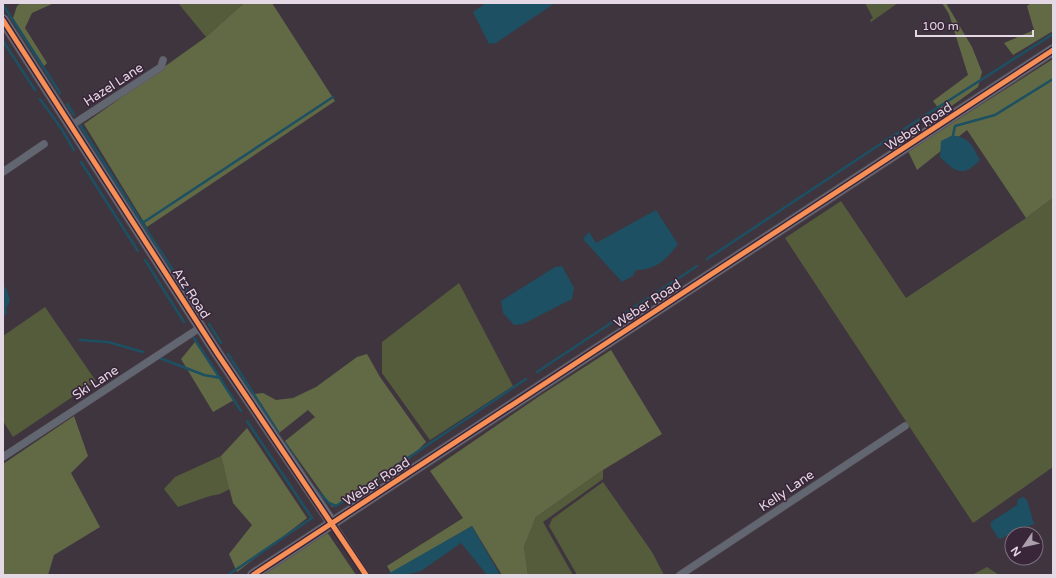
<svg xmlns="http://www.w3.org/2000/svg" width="1056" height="578" font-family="'Varela Round',sans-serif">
<rect width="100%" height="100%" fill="#3f353f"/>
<path fill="#555c3b" d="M178,3h66l-38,34z
M865,3h33l-27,19 -1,-2 3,-2z
M1053,198v269l-80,56 -188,-285 56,-37 65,97 120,-80z
M459,283l54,103 -83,54 -48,-67v-31z
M45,307l51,74 -83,56 -10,-16v-85z
M221,456l9,33 -10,5 -10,2 -32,11 -14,-18 11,-12z
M603,470v9l-60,43 30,53h-45l-4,-28 12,-30z
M603,482l49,70 12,23h-87l-28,-49 3,-7z
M987,567l12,8h-27z"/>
<path fill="#626a45" d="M21,3h33l-22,10 -7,15 22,35 -3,3 -31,-48 4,-12z
M244,3h28l63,98 -188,126 -63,-103 122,-87z
M942,3h4l26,44 10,25 -4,15 -36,26 -9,-12 35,-26 -19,-61z
M1031,3h22v28l-40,24 -9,-12 30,-13 -7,-24z
M1053,59v139l-27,20 -59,-88 -50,40 -9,-19z
M195,342l39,58 -21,12 -32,-53z
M611,350l51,84 -59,36 -67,47 -12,30 4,28h-26l-30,-49 -81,47 -4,-7 76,-48 -33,-47 111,-76z
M367,354l13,23 46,65 -21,21 -50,33 -23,11 -47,-66 30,-24 -7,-7 -34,27 -28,-42 17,-2 13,7 17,-2 23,-11 41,-30z
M74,416l14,40 -17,17 29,54 -46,28 -6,20h-45v-111z
M247,428l60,90 -70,54 -8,-18 23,-29 -19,-22 -12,-47z
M327,532l29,43h-94z"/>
<path fill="#1c5062" d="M486,3h69l-59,40 -7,1 -16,-32z
M953,135c19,5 18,9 27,25 -17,18 -25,12 -40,-3l1,-16z
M656,210l22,34c-12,16 -22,26 -42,26l-3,6 -11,6 -39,-43 6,-7 7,11z
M562,266l12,22 -2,11 -49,25 -9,1 -11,-12 -2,-12 54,-34z
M3,285l3,3 4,12 -4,9 1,4 -4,5z
M1023,497l4,3 7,24c-5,3 -8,2 -12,3 -9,2 -14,10 -23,12l-8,-12v-5l26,-17 1,-6z
M472,526l28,49h-13l-26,-32 -40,28 -17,4h-18z"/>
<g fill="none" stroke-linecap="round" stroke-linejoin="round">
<path stroke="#1c5062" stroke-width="2.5" d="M3,5l57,88
M3,41l32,49
M40,99l21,29 13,22
M67,104l7,11
M80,125l60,95 62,94
M953,135l2,-9 40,-11 58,-36
M81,162l57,89
M140,220l4,2 189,-125
M707,259l169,-112 177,-113
M145,260l39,62
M209,324l12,19
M192,335l49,76
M80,340l28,2 35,10
M228,354l50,78
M157,357l47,18 17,3
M537,372l160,-106
M285,443l19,30
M310,483l19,20 7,3 190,-127
M228,575l84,-57 -65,-97"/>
<g stroke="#5c535c" stroke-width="8">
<path id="street" d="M72,125l89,-58 2,-7
M3,172l41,-28
M3,457l198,-130
M332,523l34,52
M680,575l225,-149"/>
</g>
<g stroke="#5c535c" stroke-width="12">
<path id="secondary" d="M3,20l214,333 115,170
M253,575l800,-525"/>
</g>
<use href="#street" stroke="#616671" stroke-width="7"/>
<use href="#secondary" stroke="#6a717e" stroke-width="10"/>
<g stroke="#392639" stroke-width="8">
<path id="cycleway" d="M3,20l214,333 149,222
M253,575l800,-525"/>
</g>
<use href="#cycleway" stroke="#f78f57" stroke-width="5"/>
</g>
<g text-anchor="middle" stroke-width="3.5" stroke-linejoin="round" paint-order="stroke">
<g font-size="13" fill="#e4d8e4" stroke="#392639">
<text transform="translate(113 84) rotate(-33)" y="5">Hazel Lane</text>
<text transform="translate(918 126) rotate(-33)" y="5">Weber Road</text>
<text transform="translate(192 293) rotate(57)" y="5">Atz Road</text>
<text transform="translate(647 303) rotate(-33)" y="5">Weber Road</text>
<text transform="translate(95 382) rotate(-33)" y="5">Ski Lane</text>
<text transform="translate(376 481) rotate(-33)" y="5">Weber Road</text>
<text transform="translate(786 490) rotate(-34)" y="5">Kelly Lane</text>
</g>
</g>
<rect width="1056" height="578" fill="none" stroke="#e4d8e4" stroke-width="8"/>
<g transform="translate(1024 546) rotate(236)"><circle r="19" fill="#392639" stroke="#7d6d7d"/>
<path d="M0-3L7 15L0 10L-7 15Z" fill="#aa9faa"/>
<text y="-6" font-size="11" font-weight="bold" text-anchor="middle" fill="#e4d8e4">N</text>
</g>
<path d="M916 30v6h117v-6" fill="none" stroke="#e4d8e4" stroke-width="2"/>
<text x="922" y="30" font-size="12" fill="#e4d8e4" stroke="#392639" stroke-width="3" paint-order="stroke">100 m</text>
</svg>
